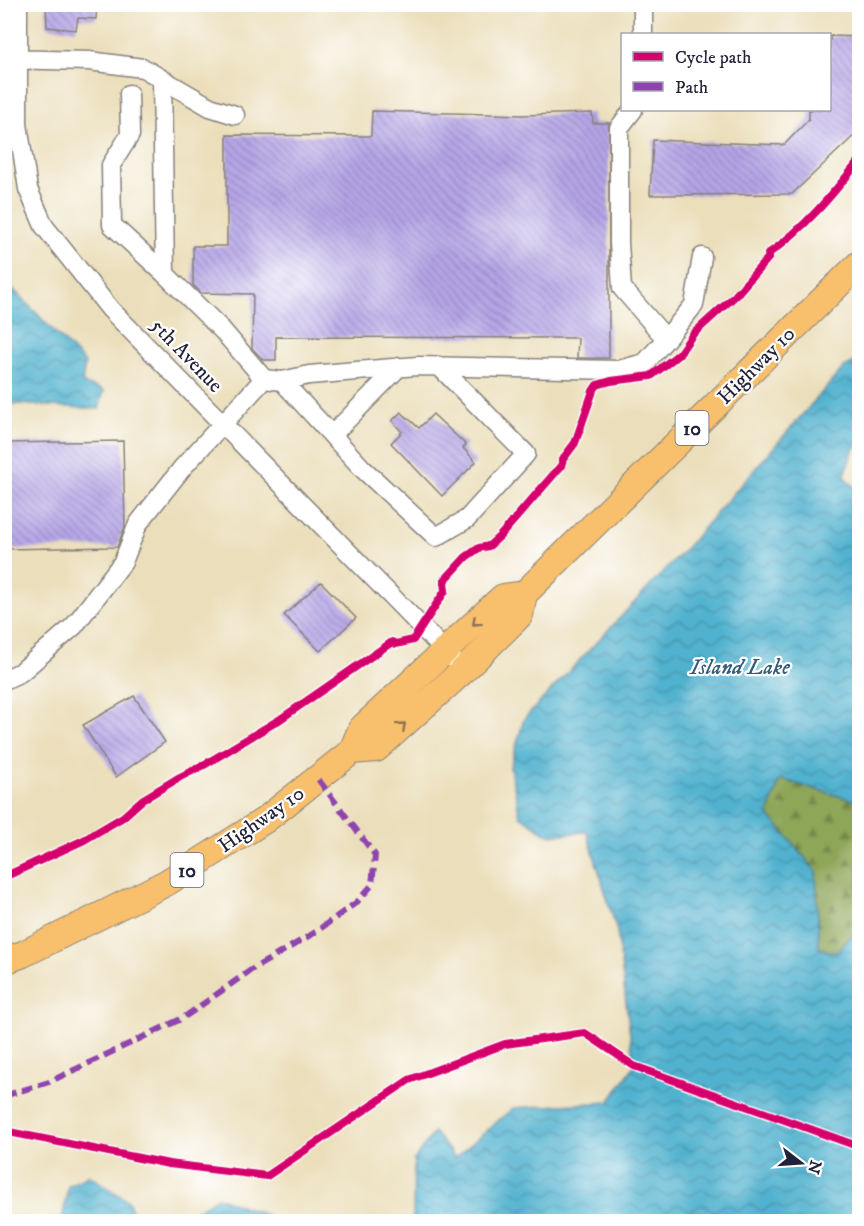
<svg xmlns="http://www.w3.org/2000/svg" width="864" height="1226" font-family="'IM FELL DW Pica',serif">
<defs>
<pattern id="forest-firs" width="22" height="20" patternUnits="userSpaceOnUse" patternTransform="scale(1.5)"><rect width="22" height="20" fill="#8ea658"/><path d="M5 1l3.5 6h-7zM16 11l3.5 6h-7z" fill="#74874a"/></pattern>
<pattern id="water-waves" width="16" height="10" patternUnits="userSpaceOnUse" patternTransform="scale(1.5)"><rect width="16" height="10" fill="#51b2cf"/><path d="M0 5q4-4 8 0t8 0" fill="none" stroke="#4390a9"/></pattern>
<pattern id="building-back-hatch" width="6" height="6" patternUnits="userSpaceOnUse" patternTransform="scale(1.5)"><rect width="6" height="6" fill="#b5a5e7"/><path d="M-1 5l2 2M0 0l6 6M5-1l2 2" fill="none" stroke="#9386bc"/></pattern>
</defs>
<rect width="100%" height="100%" fill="#fff"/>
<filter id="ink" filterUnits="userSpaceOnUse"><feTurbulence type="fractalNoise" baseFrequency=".0167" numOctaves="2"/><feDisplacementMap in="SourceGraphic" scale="12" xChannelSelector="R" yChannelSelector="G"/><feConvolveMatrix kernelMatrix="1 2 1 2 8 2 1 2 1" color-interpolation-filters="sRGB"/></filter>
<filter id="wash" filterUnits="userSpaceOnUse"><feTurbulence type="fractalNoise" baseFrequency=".008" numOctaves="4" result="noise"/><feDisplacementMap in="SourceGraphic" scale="24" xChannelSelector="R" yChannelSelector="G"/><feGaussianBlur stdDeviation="1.35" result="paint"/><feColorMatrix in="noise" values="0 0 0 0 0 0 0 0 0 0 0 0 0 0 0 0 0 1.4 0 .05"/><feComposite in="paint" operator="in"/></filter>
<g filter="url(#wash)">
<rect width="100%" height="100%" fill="#ebdeba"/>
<path fill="url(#forest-firs)" stroke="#58644a" stroke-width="1.5" d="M780,779l77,22 2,5v122l-23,25 -18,-5 -2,-77 -49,-57z"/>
<path fill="url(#water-waves)" stroke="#3a6a85" stroke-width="1.5" d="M5,281l80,82 -3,20 22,8 -5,18 -81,-5 -13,2z
M859,360v83l-7,10 -8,24 16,14 -1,315 -2,-5 -77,-22 -12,35 48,57 3,77 17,5 23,-25v69l-3,-1 4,17 -1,208h-446l1,-61 20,-28 21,26 58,-50 96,-6 25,-36 -17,-135 -30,-99 -38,3 -29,-19 -10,-49 14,-48 162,-171 158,-181z
M89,1175l39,26 8,20h-74l6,-35z
M217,1197l51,19 4,5h-82l5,-9z"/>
<g id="blocks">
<path fill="url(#building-back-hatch)" d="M46,4h51l-1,15 -18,-1 -2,12 -29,-3z
M830,36l30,1v93l-68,64 -142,1 3,-55 131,5 25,-26v-9h21z
M372,111l151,4 69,-2 1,10h16v235h-32l1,-20 -302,-1v23h-13l-11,-12 1,-54 -52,-1 -8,-8v-39h34v-111l144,1z
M401,412l18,16 14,-14 33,31 -3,3 13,14 -34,34 -51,-53 11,-11 -10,-11z
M123,441l2,86 -8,20 -113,2v-106z
M321,582l35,36 -36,33 -36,-36z
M134,696l31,46 -49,35 -33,-52z"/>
</g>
</g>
<g filter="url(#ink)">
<use href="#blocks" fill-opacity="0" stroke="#86807a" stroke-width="1.5"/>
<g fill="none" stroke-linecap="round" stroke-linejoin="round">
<g stroke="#86807a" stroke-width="21">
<path id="minor" d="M18,4v120l10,65 16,37 66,83 342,349
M643,34v-30
M4,59l85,2 54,7 67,39 25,8
M129,94l1,41 -19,30 1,60 53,49 -3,-195
M165,274l57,56 42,49
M666,339l28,-34 8,-48
M282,381l81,88 73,68 31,-18 59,-65 -87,-88
M332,435l67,-68
M4,680l17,-8 53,-46 49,-64 15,-38 45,-57 81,-88 18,2 27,-6 108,-9 202,4 26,-7 21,-24 -44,-51 -3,-45v-115l14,-18"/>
</g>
<g stroke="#86807a" stroke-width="28">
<path id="highway" d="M352,751l24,-2 88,-79 56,-55 4,-21 336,-331
M4,961l19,-7 143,-71 99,-63 87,-69 9,-22 142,-132 21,-3"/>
</g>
<path stroke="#86807a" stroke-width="3" stroke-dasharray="4.5 4.5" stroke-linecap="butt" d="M4,1131l165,33 98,12 142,-96 96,-36 80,-11 49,33 226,81"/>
<use href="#minor" stroke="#fff" stroke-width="18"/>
<use href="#highway" stroke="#f8bf6c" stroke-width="26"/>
<path stroke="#8e44ad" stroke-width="6" stroke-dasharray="12 6" stroke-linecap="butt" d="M4,1096l45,-14 134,-64 68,-48 63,-37 43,-31 15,-17 3,-30 -57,-76"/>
<g stroke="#fff" stroke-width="11">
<path id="cycleway" d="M4,877l80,-37 39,-23 19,-17 38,-23 24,-12 75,-45 113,-78 4,2 17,-4 32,-49 -1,-10 22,-24 13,-9 10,-2 11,-10 61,-70 2,-7 12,-16 18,-52 4,-6 14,-4 40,-5 28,-22 14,-20 42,-38 34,-39 -1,-3c37,-26 64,-59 92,-94
M4,1131l165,33 98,12 142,-96 96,-36 80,-11 49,33 226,81"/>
</g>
<use href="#cycleway" stroke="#d6006c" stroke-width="8"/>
</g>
<defs><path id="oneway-chevron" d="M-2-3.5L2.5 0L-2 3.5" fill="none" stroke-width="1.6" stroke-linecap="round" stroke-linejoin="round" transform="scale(1.5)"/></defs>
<g stroke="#8d7054">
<use href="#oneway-chevron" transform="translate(476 622) rotate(137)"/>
<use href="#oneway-chevron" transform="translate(402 726) rotate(-42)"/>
</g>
</g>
<g text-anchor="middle" stroke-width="4.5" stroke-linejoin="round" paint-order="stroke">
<g fill="#fff" stroke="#646476" stroke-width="1.5">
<rect x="675.5" y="411" width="33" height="34" rx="4.5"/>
<rect x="170.5" y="853" width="33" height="34" rx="4.5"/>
</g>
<g font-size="20" font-weight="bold" fill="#22223b">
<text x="692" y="435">10</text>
<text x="187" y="877">10</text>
</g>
<g font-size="21" fill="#22223b" stroke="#fff">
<text transform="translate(187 355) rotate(46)" y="7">5th Avenue</text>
<text transform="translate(756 365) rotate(-45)" y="7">Highway 10</text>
<text transform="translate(261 819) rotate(-35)" y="7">Highway 10</text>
</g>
<g font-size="22" font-style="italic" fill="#355c76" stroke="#fff">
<text x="740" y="674">Island Lake</text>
</g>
</g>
<rect width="864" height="1226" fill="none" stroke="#fff" stroke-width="24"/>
<rect x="621" y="33" width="210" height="78" fill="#ffffff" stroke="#a7a7b1" stroke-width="1.5"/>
<rect x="633" y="52" width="30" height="9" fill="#d6006c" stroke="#a7a7b1" stroke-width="1.5"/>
<text x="675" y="63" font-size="18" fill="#22223b">Cycle path</text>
<rect x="633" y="82" width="30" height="9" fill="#8e44ad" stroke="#a7a7b1" stroke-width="1.5"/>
<text x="675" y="93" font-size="18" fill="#22223b">Path</text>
<g transform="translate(801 1163) rotate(107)" stroke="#ffffff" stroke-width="4.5" paint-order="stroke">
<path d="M0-4.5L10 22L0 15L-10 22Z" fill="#22223b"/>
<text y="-9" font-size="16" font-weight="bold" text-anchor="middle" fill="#22223b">N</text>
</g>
</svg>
